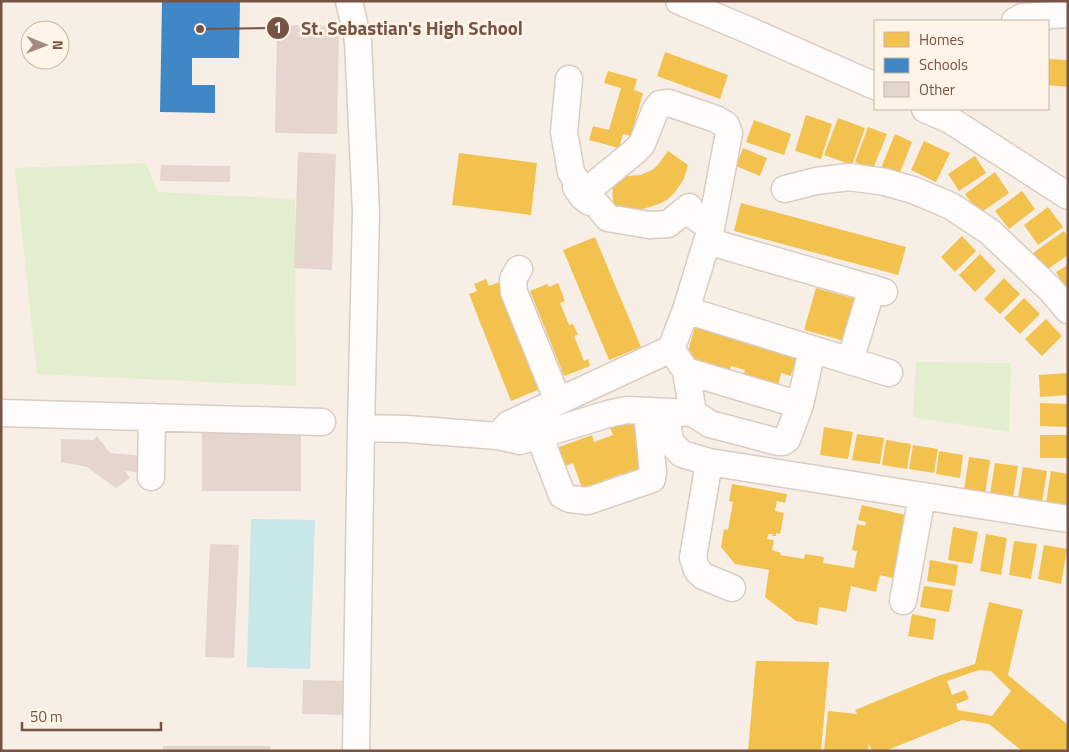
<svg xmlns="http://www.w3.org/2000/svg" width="1069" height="752" font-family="'Titillium Web',sans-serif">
<rect width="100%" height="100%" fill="#f7efe5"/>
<path fill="#e3eece" d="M146,163l12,29 137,7 1,187 -259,-12 -22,-206z
M916,362l95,1 -2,69 -96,-15z"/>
<path fill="#c7e7e8" d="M251,519l64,1 -5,149 -63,-2z"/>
<path fill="#f2c14e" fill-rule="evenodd" d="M665,52l63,23 -8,24 -63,-23z
M1048,59l20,1v27l-20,-2z
M608,71l29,8 -3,11 9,3 -12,43 -8,-2 -4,14 -30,-8 4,-14 16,4 12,-42 -17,-5z
M806,115l26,9 -11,35 -26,-8z
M838,118l27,10 -13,37 -28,-10z
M754,120l37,14 -7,21 -38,-13z
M868,127l19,7 -14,35 -18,-7z
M895,134l17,8 -13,33 -18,-7z
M924,141l26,12 -14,29 -25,-12z
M743,148l24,10 -7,18 -24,-10z
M668,151l20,14 -4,14 -9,13 -7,7 -9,5 -23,7h-13l-10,-6 -1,-29h15l14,-1 11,-5 5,-4z
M459,153l78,10 -6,52 -79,-10z
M975,156l11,17 -27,18 -11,-17z
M995,172l14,21 -30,21 -14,-20z
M1022,191l13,18 -26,20 -14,-18z
M741,203l165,44 -8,28 -164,-44z
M1048,207l15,20 -25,18 -14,-20z
M1064,231l4,6v18l-23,16 -12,-18z
M962,236l14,15 -21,21 -14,-15z
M595,237l46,110 -32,13 -46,-110z
M980,254l16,17 -21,21 -16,-17z
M1068,265v28l-12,-21z
M1004,278l16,16 -20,20 -16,-15z
M486,279l3,7 11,-4 42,106 -31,13 -42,-107 8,-3 -3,-7z
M558,283l7,18 -5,2 9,22 4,-1 5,11 -4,1 10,25 4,-2 2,7 -26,10 -34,-85 17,-7 2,3z
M816,288l47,13 -11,42 -48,-13z
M1024,298l16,16 -20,20 -16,-16z
M1046,319l16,17 -20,20 -17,-17z
M696,323l102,28 -7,25 -10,-3 -3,14 -35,-10 2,-7 -14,-4 -2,8 -44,-12z
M1068,373v22l-28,2 -1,-22z
M1040,403l28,1v23l-28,-1z
M639,417l7,21 -11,4 13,34 -23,8 -4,-10 -19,7 4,11 -20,7 -13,-36 -15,6 -7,-19 41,-15 2,7 19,-7 -3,-7z
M824,427l29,5 -5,27 -28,-4z
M857,434l27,4 -4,26 -28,-4z
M1040,435h28v23h-28z
M886,440l25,4 -4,25 -25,-4z
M913,445l25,4 -4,24 -25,-4z
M939,451l24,4 -3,23 -24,-4z
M969,457l21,3 -5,34 -21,-4z
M995,463l23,3 -5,32 -23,-4z
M1023,467l24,4 -5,31 -24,-4z
M1051,471l17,3v32l-22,-3z
M732,484l55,10 -2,9 -8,-2 -2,10 9,2 -4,21 -4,-1v3h-4l1,-2h-5l-1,5 7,1 -2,10 9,3 -1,2 24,4 1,-5 19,3 -1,6 31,5 3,-17 -5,-1 5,-26 8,2 1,-4 -8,-2 4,-15 52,12 -14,63 -20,-5 -4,17 -25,-6 -5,26 -27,-5 -2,18 -21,-4 -31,-24 4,-27 -34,-6 -14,-17 3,-18 4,1 5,-28 -4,-1z
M953,527l25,5 -6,32 -24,-4z
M986,534l21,4 -6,37 -21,-4z
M1014,541l23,3 -6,35 -22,-4z
M1044,545l23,4 -6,35 -23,-5z
M930,560l28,5 -3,21 -28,-5z
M924,586l29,4 -4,22 -29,-5z
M989,602l34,8 -15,65 60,50v26h-46l-33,-27 -27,-4 -77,31h-13l-3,-7 -1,7h-44l4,-40 29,3 -2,-4 83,-34 37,-12zM979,670l12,1 20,20 -19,25 -34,-6 -2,-6 13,-5 -4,-9 -13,5 -5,-14z
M912,614l24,5 -3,21 -25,-4z
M756,661l73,1 -8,89h-73z"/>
<path fill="#3f88c5" d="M162,1h78l-1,57h-47v27h23v28l-55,-1z"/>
<path fill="#e4d6cd" d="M277,25l62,1 -2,108 -62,-1z
M298,152l38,2 -4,116 -38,-2z
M161,165l69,1v16l-70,-1z
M202,429h99v62h-99z
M97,436l13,17 35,3 -1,17 -19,-2 5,7 -14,10 -29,-21 -26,-5v-23l32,1z
M210,544l29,1 -5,113 -29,-1z
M303,680l48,1 -1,34 -48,-1z
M163,746h107v5h-107z"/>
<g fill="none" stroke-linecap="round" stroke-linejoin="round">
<g stroke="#d8ccc4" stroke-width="29">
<path id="minor" d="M349,1l9,40 8,171 -5,216 -5,323
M679,1l69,29 127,56
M1015,21l7,-4 46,-3
M569,79l-5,53 7,40 5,8v7l6,9 6,5 8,3 12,14 41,7 19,-1 21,-17 5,9 17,12
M925,109l25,11 118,76
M785,189l31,-8 33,-4 36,5 28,8 38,16 39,26 61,58 17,20
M707,241l177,51
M519,269l-6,10 1,13 44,109
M686,310l203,63
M850,361l22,-73
M686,371l114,34 12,-55
M666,412l4,30 12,12 27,8 -16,96 4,12 6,6 29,12
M1,413l321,9
M693,413l17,11 68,18h5l4,-3 13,-34
M361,428l46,1 91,7 22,5 88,-27 19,-4 66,3 -7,-42 -15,-22 15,-39 25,-82 18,-95 -3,-8 -10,-6 -47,-16 -9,1 -5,7 -13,33 -8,8 -39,32
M539,435l23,60 8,4 18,2 64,-22 1,-7 -5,-49v-12
M498,436l11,-12 162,-75
M709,462l359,57
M151,477l1,-60
M903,601l19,-105"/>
</g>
<use href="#minor" stroke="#fefdfb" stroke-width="26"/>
</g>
<path fill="none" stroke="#765344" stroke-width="2" d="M200 29L278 28"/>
<g fill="#765344" stroke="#fff4e7" stroke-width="2">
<circle cx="200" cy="29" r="5"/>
<circle cx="278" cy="28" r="12"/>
</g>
<g font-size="15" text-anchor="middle" font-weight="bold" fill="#fff">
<text x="278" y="33">1</text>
</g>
<g font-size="19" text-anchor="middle" font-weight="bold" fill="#765344" stroke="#fff4e7" stroke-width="5" stroke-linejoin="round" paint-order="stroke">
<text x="412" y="35">St. Sebastian's High School</text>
</g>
<rect width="1069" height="752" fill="none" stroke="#765344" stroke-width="5"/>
<rect x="874" y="20" width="175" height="90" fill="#fff4e7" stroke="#c8b4a6"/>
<rect x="884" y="32" width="25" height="15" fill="#f2c14e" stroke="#c8b4a6"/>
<text x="919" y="45" font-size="15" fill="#765344">Homes</text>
<rect x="884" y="58" width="25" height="15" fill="#3f88c5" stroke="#c8b4a6"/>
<text x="919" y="70" font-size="15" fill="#765344">Schools</text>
<rect x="884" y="82" width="25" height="15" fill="#e4d6cd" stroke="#c8b4a6"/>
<text x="919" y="95" font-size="15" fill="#765344">Other</text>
<g transform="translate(45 45) rotate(91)"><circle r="24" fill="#fff4e7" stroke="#c8b4a6"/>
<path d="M0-4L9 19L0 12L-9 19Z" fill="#a38a7c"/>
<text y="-8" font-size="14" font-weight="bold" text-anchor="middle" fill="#765344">N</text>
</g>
<path d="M22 722v8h139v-8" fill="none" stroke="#765344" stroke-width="2.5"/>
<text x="30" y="722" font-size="15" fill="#765344" stroke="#fff4e7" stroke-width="4" paint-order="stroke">50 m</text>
</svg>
